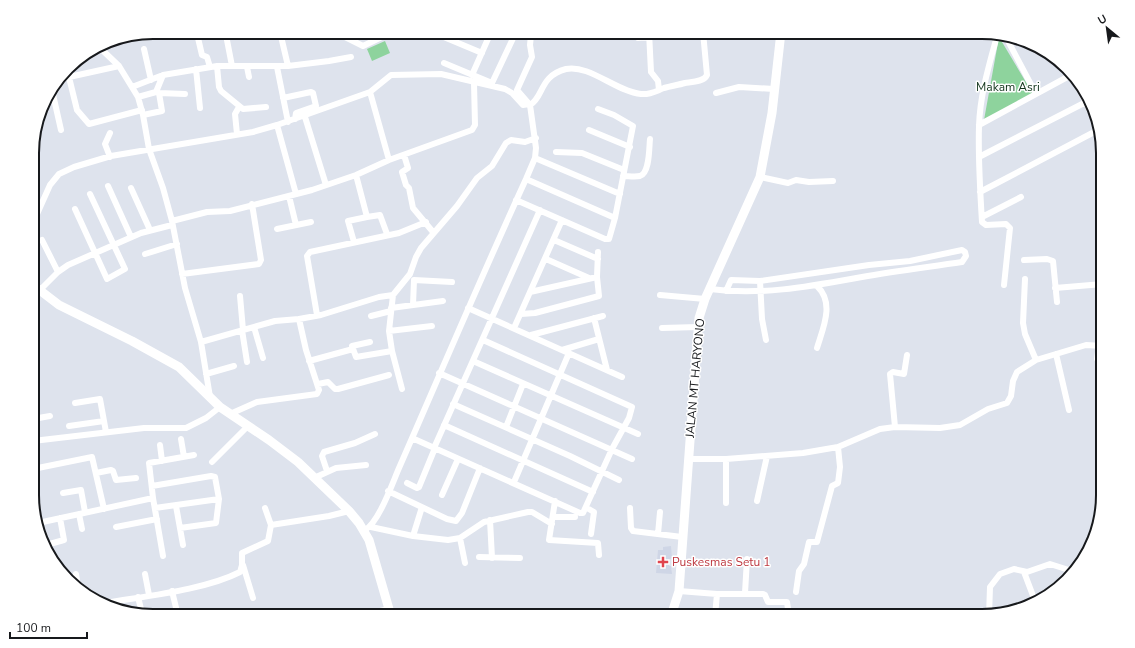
<svg xmlns="http://www.w3.org/2000/svg" width="1135" height="648" font-family="'Nunito Sans',sans-serif">
<rect width="100%" height="100%" fill="#dee3ed"/>
<path fill="#cfd6e6" d="M671,546l1,12 -2,1 -1,7h2l1,8 -16,-1 2,-23h5v-3z"/>
<path fill="#8ed39d" d="M999,37l34,57 -49,26z
M385,41l5,12 -18,8 -5,-12z"/>
<g fill="none" stroke-linecap="round" stroke-linejoin="round">
<path stroke="#fff" stroke-width="6" d="M187,32l11,6 4,17 5,2 3,10
M343,32l2,5 18,9 29,-14
M369,32l4,9
M528,32l3,3 -1,10 2,12 -15,33 13,15
M649,32l2,40 7,9 1,9
M226,35l6,31
M439,35l43,18
M997,36c-8,29 -17,59 -18,90 -1,32 1,64 3,96l4,3 20,-1 4,4 -6,57
M198,38l7,-6
M638,38l68,-6
M1007,39l29,55
M98,46l21,20 19,31 5,18 6,34 14,39 9,33 13,67 16,54 9,55
M144,49l7,31
M444,63l48,20 24,-51
M217,66l2,21 2,4 22,18 23,-2
M288,66l41,-5 22,-4
M247,67l2,10
M277,67l11,55
M67,69l10,41 12,14 53,-14
M196,69l4,39
M472,75l19,-43
M1073,76l20,41
M60,79l59,-13
M132,87l31,-12 54,-9h71l-8,-34
M52,90l9,40
M370,92l19,68
M159,93l26,1
M716,93l23,-6 35,2
M138,97l18,-5
M283,98l28,-6 2,1 3,13 -20,7 -1,6
M143,115l19,-4 -3,-18 -3,-1 7,-17
M305,117l21,68
M277,125l19,69
M979,125l92,-50
M589,130l41,17
M237,134l-2,-20 4,-7
M556,152l26,1 42,17
M404,155l4,13 -6,4 4,13 3,3 4,20 20,24
M110,157l-5,-13 5,-11
M979,157l109,-56
M535,158l85,36
M623,176c5,0 12,1 17,0 10,-3 9,-29 10,-37
M760,177l28,6 8,-3 13,2 24,-1
M526,179l89,39
M108,186l23,51
M131,188l19,42
M980,192l118,-62
M289,196l7,29
M516,200l89,39h4l6,-21 18,-92 -19,-11 -16,-6
M75,209l32,70 18,-10 -35,-75
M367,217l13,-2 7,19
M982,217l39,-20
M172,221l35,-9 23,-1 82,-21 44,-15 33,-15 83,-30 3,-5 -1,-42 5,-5
M33,223l17,-38 9,-11 15,-7 37,-11 142,-24 24,-7 93,-33 21,-17 50,-1 64,15 7,4 11,12 6,-1
M277,229l34,-7
M42,240l16,32
M554,240l44,19
M354,242l-6,-21 19,-4 -11,-42
M145,254l32,-10
M546,259l43,19
M1024,260l23,-1 6,2 4,41
M182,274l77,-10 2,-4 -9,-56
M1025,279l-2,44 2,11 11,26
M760,281l2,38 4,21
M1055,288l48,-4
M710,289c51,7 102,-3 152,-12 33,-6 67,-10 100,-15l4,-6 -1,-4 -3,-2 -52,11 -41,4 -109,16 -29,-1 -5,11
M39,291l19,-19 10,-7 73,-32 31,-8
M530,292l67,-15
M660,295l45,4
M240,296l3,34
M413,305l1,-25 38,2
M391,308l52,-7
M468,308l154,69
M521,314l14,-1 64,-17 -2,-19 1,-25
M317,315l-10,-59 3,-4 89,-19 27,-11
M371,316l20,-5
M594,318l13,52
M254,327l9,31
M514,328l48,-108
M662,328l36,-1
M242,330l5,32
M389,331l43,-5
M531,335l72,-19
M201,342l74,-21 24,-2 22,-4 58,-18 14,-2
M370,342l-18,4 4,11 36,-6 10,38
M1099,345l-2,14 5,8
M817,348c6,-20 18,-45 0,-62
M562,350l37,-11
M392,351l-3,-20 4,-36 17,-21 6,-17 5,-9 36,-42 20,-28 15,-12 14,-23 5,-3 14,2 11,-4
M1056,354l13,56
M309,361l44,-12
M473,361l165,73
M439,373l193,86
M206,374l28,-8
M318,384l10,-2 7,7h3l51,-14
M75,403l25,-4 6,33
M453,404l117,52 49,24
M230,414l27,-12 60,-8 2,-4 -13,-40 -7,-31
M33,419l17,-3
M444,425l149,67
M69,426l35,-5
M506,427l17,-43
M895,427l-5,-53 3,-2 11,2 3,-19
M412,438l168,75h3l29,-64 17,-31 3,-11 -149,-67
M181,439l3,18
M33,441l111,-13h42l20,-10 14,-11
M160,445l2,16
M434,448l106,-238
M689,459h37l77,-6 35,-6 42,-18 15,-2 45,1 20,-3 28,-16 19,-6 4,-7 2,-15 4,-9 19,-12 50,-15 17,1
M212,462l36,-36
M33,469l59,-12 12,52
M327,471l-5,-15 2,-4 31,-9 20,-9
M96,473l15,-3 2,1 3,9 20,-2
M314,478l22,-10 30,-3
M514,482l55,-129
M407,483l10,5 2,-1 16,-39
M152,486l59,-10 4,1 4,22 -3,24 -36,5
M388,491l59,28 9,2 6,-8 18,-45
M63,493l18,-3 4,22
M442,495l16,-36
M555,501l-6,39 49,3 1,12
M757,501l10,-45
M726,503v-44
M1102,505l-4,-14 5,-4
M33,506l3,12
M176,506l7,39
M155,508l64,-9
M265,508l6,17
M587,508l7,4 -3,22
M630,508l1,20 2,3 49,6
M79,514l3,15
M553,517h22
M490,520l2,38
M38,523l115,-25
M116,527l41,-8
M371,527l42,9 35,4 12,-2 24,-16 44,-10h4l20,12
M365,530c14,-8 27,-46 34,-62 42,-96 83,-193 127,-289l9,-21 1,-10 -6,-43c14,-8 9,-29 36,-36 23,-5 51,23 75,25 9,1 15,-3 23,-6 7,-2 14,-3 21,-5 7,-1 19,-1 22,-8l-4,-43
M658,534l2,-22
M413,536l9,-29
M460,538l5,25
M46,545l18,-5 -4,-22
M163,556l-10,-58 -4,-35 45,-8
M479,557l41,1
M243,565l10,33
M1024,572l11,29
M76,574l2,13
M145,574l4,21
M172,591l6,25
M679,591l38,3h46l2,1 3,7h19l2,14
M85,592l3,-1
M796,592l3,-21 5,-7 5,-22h8l15,-56 6,-3 2,-16 -2,-20
M745,593l2,-34
M138,597l4,16
M105,603c40,-7 100,-13 135,-31l2,-7v-12l26,-12 3,-16 58,-9 20,-5
M281,616h13
M358,616l31,-7
M715,616l2,-22
M989,616l1,-29 10,-13 14,-5 13,3 23,-8 22,7"/>
<path stroke="#fff" stroke-width="9" d="M33,285l26,20 73,36 47,26 41,40 49,33 29,22 51,49 10,12 10,17 22,76
M671,616l8,-25 20,-273 6,-19 55,-122 12,-64 9,-81"/>
</g>
<path fill="#e0444e" stroke="#fff" stroke-width="1.5" d="M661 556h4v4h4v4h-4v4h-4v-4h-4v-4h4z"/>
<g text-anchor="middle" stroke-width="3" stroke-linejoin="round" paint-order="stroke">
<g font-size="12" fill="#12351c" stroke="#fff">
<text x="1008" y="91">Makam Asri</text>
</g>
<g font-size="12" fill="#17191c" stroke="#fff">
<text transform="translate(695 378) rotate(-85)" y="4">JALAN MT HARYONO</text>
</g>
<g font-size="12" fill="#be3a42" stroke="#fff" text-anchor="start">
<text x="672" y="566">Puskesmas Setu 1</text>
</g>
</g>
<path d="M0 0H1135V648H0ZM153 39H982A114 114 0 0 1 1096 153V495A114 114 0 0 1 982 609H153A114 114 0 0 1 39 495V153A114 114 0 0 1 153 39Z" fill="#fff" fill-rule="evenodd"/>
<path fill="none" stroke="#17191c" stroke-width="2" d="M153 39H982A114 114 0 0 1 1096 153V495A114 114 0 0 1 982 609H153A114 114 0 0 1 39 495V153A114 114 0 0 1 153 39Z"/>
<g transform="translate(1107 28) rotate(331)" stroke="#ffffff" stroke-width="3" paint-order="stroke">
<path d="M0-3L7 15L0 10L-7 15Z" fill="#17191c"/>
<text y="-6" font-size="11" font-weight="bold" text-anchor="middle" fill="#17191c">U</text>
</g>
<path d="M10 632v6h77v-6" fill="none" stroke="#17191c" stroke-width="2"/>
<text x="16" y="632" font-size="12" fill="#17191c" stroke="#ffffff" stroke-width="3" paint-order="stroke">100 m</text>
</svg>
